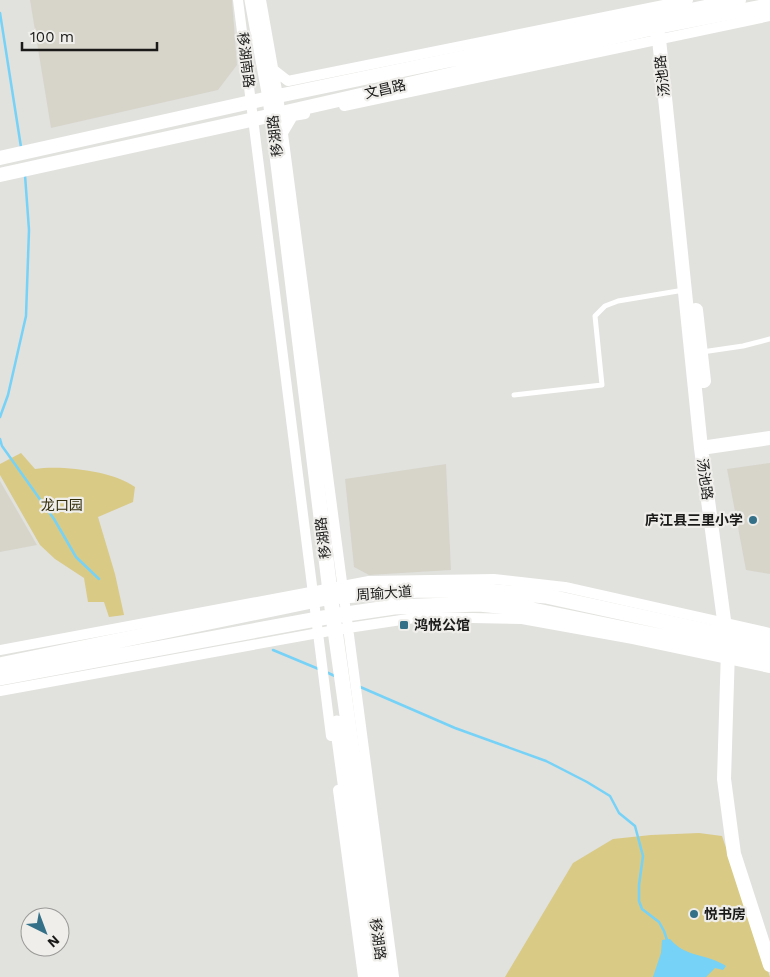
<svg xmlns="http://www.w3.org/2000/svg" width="770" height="977" font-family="'Work Sans','Noto Sans SC',sans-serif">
<rect width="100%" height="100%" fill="#e1e1de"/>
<path fill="#d7d5ca" d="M30,0h202l5,65 -19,25 -167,38z
M770,463v111l-24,-4 -19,-101z
M446,464l5,106 -82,5 -15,-8 -9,-88z
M0,481l37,64 -37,7z"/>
<path fill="#d9ca85" d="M21,453l14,16c27,-4 78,2 100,18l-2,15 -35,15 17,57 9,41 -15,2 -5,-15h-16l-4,-24 -29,-19 -15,-14 -40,-70v-11z
M699,833l23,3 48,141h-265l68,-114 40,-24 38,-4z"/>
<path fill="#76d2f6" d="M670,939c16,19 36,14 56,27l-3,4 -8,-2 -9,9h-53l8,-24 1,-13z"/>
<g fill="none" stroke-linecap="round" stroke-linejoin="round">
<path stroke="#76d2f6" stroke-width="2.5" d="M0,13l21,134
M0,417l8,-22 18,-79 3,-86 -4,-55
M0,439l2,7 52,73 22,38 23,22
M273,650l48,20
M326,672l11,5
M358,686l97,42 91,33 41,21 23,14 9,17 16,13 8,30 -4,29v16l3,8 17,13 5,9 4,12"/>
<path stroke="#fff" stroke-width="5" d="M702,352l41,-6 27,-7
M514,395l88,-10 -7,-69 10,-10 13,-5 66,-11"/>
<path stroke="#fff" stroke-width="10" d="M238,0l93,736
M261,0l17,96 116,881
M274,70l14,11 400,-81
M344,106l426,-90
M283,133l10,-17 12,-2
M0,650l369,-69 125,-2 71,8 205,46
M0,691l335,-61 86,-13 101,2 111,20 137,29
M338,790l25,187"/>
<path stroke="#fff" stroke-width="14" d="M654,18l5,21 42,409 27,202 -4,129 10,75 36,111
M0,158l278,-62 461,-96
M0,175l264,-58 399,-91 107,-21
M696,310l8,71
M701,448l69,-10"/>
<path stroke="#fff" stroke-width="15" d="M252,0l18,98 63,518 51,361
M0,665l331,-68 88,-7 68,1 59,5 224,49
M0,678l333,-62 61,-9 85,-3 49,5 242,50
M337,723l34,254"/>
</g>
<g fill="#347188" stroke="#efeeeb" stroke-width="2">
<circle cx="753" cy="520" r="5"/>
<rect x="399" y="620" width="10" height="10" rx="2.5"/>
<circle cx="694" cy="914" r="5"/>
</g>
<g text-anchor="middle" stroke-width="4.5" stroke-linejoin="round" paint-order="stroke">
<g font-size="14" fill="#1a1a19" stroke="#efeeeb">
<text transform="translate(246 60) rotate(83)" y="5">移湖南路</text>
<text transform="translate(662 76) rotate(-96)" y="5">汤池路</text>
<text transform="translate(385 89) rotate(-13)" y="5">文昌路</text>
<text transform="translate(275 136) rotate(-97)" y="5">移湖路</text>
<text transform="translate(705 479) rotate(82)" y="5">汤池路</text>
<text transform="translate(323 538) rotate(-97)" y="5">移湖路</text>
<text transform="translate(384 593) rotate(-4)" y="5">周瑜大道</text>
<text transform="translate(378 939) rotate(82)" y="5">移湖路</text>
</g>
<g font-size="14" fill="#342d09" stroke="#efeeeb">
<text x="62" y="510">龙口园</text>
</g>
<g font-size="14" font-weight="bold" fill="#1a1a19" stroke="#efeeeb" text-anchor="start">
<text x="743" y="525" text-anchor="end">庐江县三里小学</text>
<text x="414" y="630">鸿悦公馆</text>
<text x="704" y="919">悦书房</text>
</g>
</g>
<g transform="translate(45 932) rotate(138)"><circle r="24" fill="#efeeeb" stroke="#9a9997"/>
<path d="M0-4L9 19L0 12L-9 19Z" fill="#347188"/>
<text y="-8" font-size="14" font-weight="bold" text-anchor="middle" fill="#1a1a19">N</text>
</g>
<path d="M22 42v8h135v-8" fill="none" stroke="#1a1a19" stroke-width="2.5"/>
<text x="30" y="42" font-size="15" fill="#1a1a19" stroke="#efeeeb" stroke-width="4" paint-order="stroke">100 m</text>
</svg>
